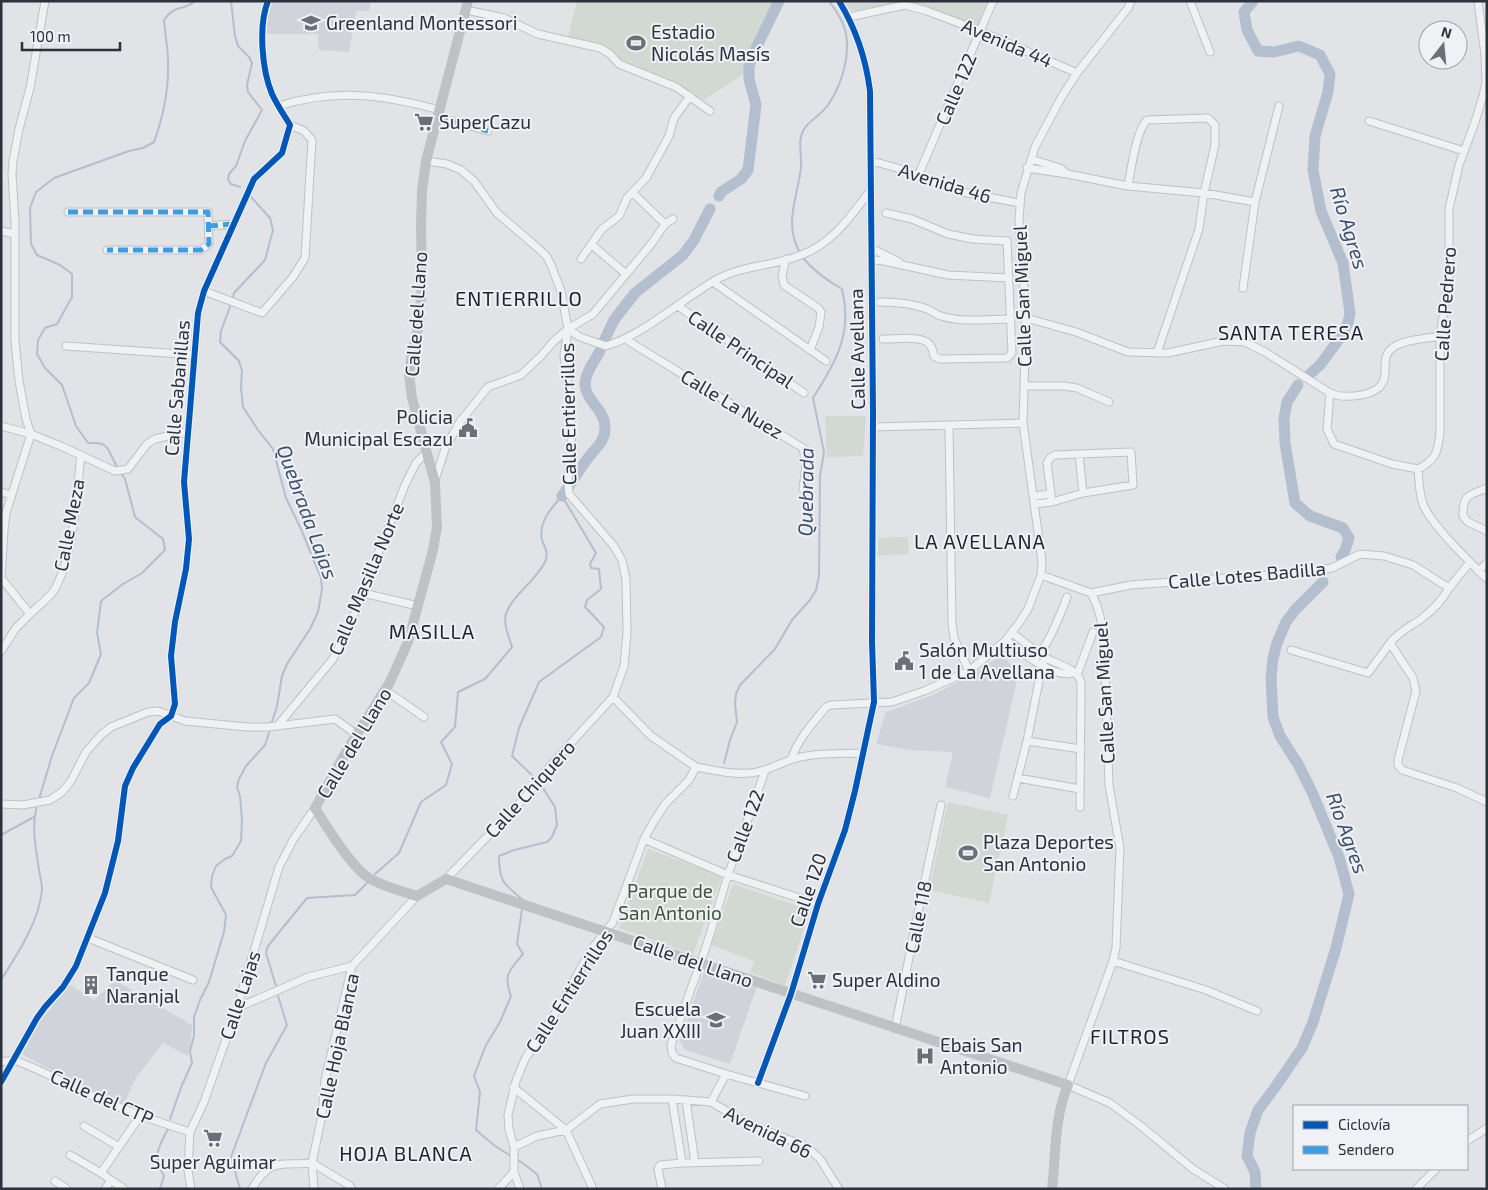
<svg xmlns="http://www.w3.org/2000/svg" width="1488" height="1190" font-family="'Exo 2',sans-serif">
<rect width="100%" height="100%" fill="#e1e3e6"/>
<path fill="#d0d3d9" d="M273,1h98l-2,10h-13l-7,41 -30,-2 -1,-16h-52l2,-21z
M1001,655l18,17 -29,126 -45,-11 8,-35 -44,-2 -33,-6 10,-32 47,-17 40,-21z
M705,968l52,18 -27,78 -45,-14 -5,-9z
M115,980l77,45 -1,17 -3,14 -25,-13 -28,36 -11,25 -41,-17 -60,-32v-3l15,-28 31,-40 25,16z"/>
<path fill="#d2d9d2" d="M577,1h200l-29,58 -4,15 -40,26 -30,-18 -55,-22 -11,-12 -40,-11z
M844,1h144l-10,25 -46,-17 -27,-7 -55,9z
M825,416h41l-3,40 -36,1z
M908,537l1,17 -31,2v-18z
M948,802l60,13 -19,88 -60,-13z
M648,849l74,27 -29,78 -74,-26z
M733,884l77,26 -25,76 -35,-14 4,-11 -43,-16z"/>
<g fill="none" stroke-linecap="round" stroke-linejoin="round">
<path stroke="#b3bfce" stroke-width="2" d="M231,1l4,35 3,10 11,11 3,6 -5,22 1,7 14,18 -17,31 -9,25 -7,8 -1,6 3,4 9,3
M800,253c-17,-30 -2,-56 1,-86 1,-12 -4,-27 3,-38 5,-8 18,-15 24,-24 15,-22 25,-56 15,-81 -3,-8 -9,-16 -14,-23
M233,298l1,-5 31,-33 8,-30 -3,-12 -19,-21
M231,304l-10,27 -1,11 19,19 3,10 -1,16 2,20 15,23 15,19 13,49 15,31 20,49 1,11 -4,23 -8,17 -23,35 -5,12 -5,30 -6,19
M118,468c-11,-16 -6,-27 -30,-25l-12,-17 -14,-41 -17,-17 -8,-14 1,-14 7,-12 12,-4 15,-27v-23l-12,-9 -23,-10 -6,-11 -1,-36 6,-16 18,-14 75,-27 14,-3 11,-6c9,-25 15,-53 14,-80 0,-14 -3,-28 -4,-42 12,-17 18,-8 31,-19
M724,763l6,-23 7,-18 -2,-18 1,-10 4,-9 35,-36 17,-29 18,-20 6,-10 3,-14 1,-100 4,-24 -11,-54c23,-36 40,-65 29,-109 -16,-9 -28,-18 -40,-32
M39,799l13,-43 22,-58 15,-15 12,-29 -4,-21 4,-32 22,-17 19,-11 23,-23 -2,-11 -28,-22 -10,-38 -5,-7
M1,835l33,-18
M375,874l24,-21 22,-51 25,-17 6,-21 -11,-22 14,-15 3,-35 27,-13 27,-32c-3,-10 -9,-23 -6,-33 6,-19 30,-33 39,-52 4,-9 0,-14 -3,-22 -4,-17 9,-32 20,-44l34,57 -6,11 1,4 8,1 2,20 -14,11 -2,7 19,20 -3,10 -62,45 -20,46 -7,28 25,24
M523,900c-19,-16 -24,-18 -24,-44l15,-6 33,-8 5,-5 5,-12 -2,-18 -15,-24
M1,980c16,-25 39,-60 41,-91 0,-6 -2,-13 -3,-19 -3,-21 -8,-43 -2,-64
M276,986l-10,-33 2,-7 39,-48 48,-3 12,-12
M170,1119l12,-34 10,-22 -2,-12 4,-15v-19l6,-17 9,-18 15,-50 2,-17 -15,-28 1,-11 4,-10 9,-7 7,-3 9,-15 1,-21 -2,-24 -3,-9 2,-8 7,-13 19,-21 5,-15
M511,1156l-16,-10 -19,-16 4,-38 -6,-16 12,-31 14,-23 11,-26c-8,-22 -2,-25 12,-42l-6,-10 5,-35
M517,1159l20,15 5,15
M160,1189l4,-13c-11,-20 -7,-27 4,-47
M240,1189l-9,-32 35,-94 21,-38 -9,-29"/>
<path stroke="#b3bfce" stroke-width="11" d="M1253,1l-9,11 3,18 11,21 16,1 25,-6 21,9 10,19 -2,18 -13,44 -2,34 8,41 22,52 7,50 -2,10 -8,15 -20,27 -11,10
M719,196l2,-4 20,-13 7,-9 8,-65 -7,-26v-13l8,-20 22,-45
M603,343l11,-23 21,-27 48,-38 11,-15 16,-31
M1298,385l-11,17 -3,17 1,24 10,60 15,13 33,12 6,10 -4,12 -4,7
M562,496c9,-12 17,-26 26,-38 7,-9 17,-17 17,-29 1,-23 -27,-30 -18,-54 3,-9 9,-16 13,-24
M1256,1189l-1,-17 -8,-16 3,-23 8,-23 16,-21 28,-41 11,-26 23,-74 13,-54 -10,-37 -27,-65 -14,-28 -18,-28 -7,-19 -2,-39 2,-20 4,-15 9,-21 9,-12 28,-28"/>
<g stroke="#c0c1c4" stroke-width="9">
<path id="minor" d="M1190,1l20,51
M466,10l38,8 34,16 62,14 10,6 9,10 57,23 34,24
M849,17l56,-12 22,6 53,20 97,42
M279,106c56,-18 105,-11 161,4
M438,117l50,14
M1369,121l95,30
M1031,159l29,9 7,6
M426,161l21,3 14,6 13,11 23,32 42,36 8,8 4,8 10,26 7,38 -4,26 7,56 1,21 -4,49 1,13 44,51 9,15 4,19 1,54 -3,33 -11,31 -63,69 -11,15 -24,27 -69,71
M872,161l32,9 37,15 26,8 52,10
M1027,168l40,6 61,12 76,7 51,9
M918,176l75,-175
M1128,186c3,-16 8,-55 19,-66l61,-2 7,7v20l-11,48 -5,36 -42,124
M633,193l32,31
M68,212h140l1,32 -8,6h-94
M208,226l25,-2
M1,231l14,3
M592,245l34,29
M871,248l28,14
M581,259l21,-30 17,-13 8,-18 19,-20 23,-42 5,-18 16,-22
M786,259l-4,16 2,10 34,23 3,4 -2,15 -9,23
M872,260l12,1 64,14 61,3
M713,282l113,79
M1243,288l12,-86 24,-96
M204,291l58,22 31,-36 12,-19 7,-118 -8,-9 -14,-6
M880,302c16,0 32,1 47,7 5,2 9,6 14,7 21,7 48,3 70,3
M678,306l126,87
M1026,318l50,14 52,20 40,1 55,-12 22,1 20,10 65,41c13,6 46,4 53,-11 5,-11 -2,-24 8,-33 12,-10 35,-10 49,-13
M568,329l12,8 26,9c37,-11 74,-45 108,-65 29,-17 58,-14 87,-26 32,-12 49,-38 69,-64
M625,339l178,109 3,17 -3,24
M883,339c11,0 36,-3 44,3 5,3 6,9 7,14l6,3 67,-1 5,-5 -5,-112 -34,-2 -25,-5 -36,-15 -26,-6
M66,346l129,9
M1024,386h40l13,2 32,14
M1330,393l-3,36 7,15 58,20 26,5
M1,426l30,8 32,13 52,24 13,-2 19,-25 8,-5 34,-8
M949,426l3,197 2,15 15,33
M873,427l150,-4
M1079,454l4,39
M1418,469c18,-9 20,-17 22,-37v-96l9,-59v-68l10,-44 16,-43 8,-26 3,-14 -1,-27 -7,-54
M1418,469c1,11 1,25 5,35 8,21 47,58 64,75
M435,480l10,-31 14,-26 29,-36 33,-12 20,-19 12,-14 15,-13 25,-15 59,-71 13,-19 8,-5
M1487,488c-18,8 -24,5 -24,28l5,6 19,9
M1,492l10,3
M1034,496l17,-2
M1035,504l17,-2 31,-9 50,-8 -2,-33 -76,3 -5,3 -3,5 5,39
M1478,571l9,-8
M1041,575l50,18c9,16 11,31 13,49l5,143 11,63 -4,100 -3,13 -45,124 42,18 31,23 52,43 32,20
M1449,588c-7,13 -16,22 -28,31 -11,8 -23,13 -31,24l23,35 3,13 -18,69v5l4,5 55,18 30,14
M363,593l55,13
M1091,593l40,-8 167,-12 34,-5 28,-14 24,2 29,9 36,23 21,-26
M30,614c8,-8 19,-16 25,-25 20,-38 21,-92 26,-134
M1012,633c10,7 20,16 31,23 13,9 32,10 38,26l-1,125
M1006,640c15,12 48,39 67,33
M1291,650l77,23 22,-30
M1,651l15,-23 14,-14 -29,-36 3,-48 2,-17 25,-79 -5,-15 -7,-38 -4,-40v-119l-3,-48 1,-13 6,-32 11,-41 15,-87
M1037,656c10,-8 25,-45 30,-59
M1077,675l16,-43
M385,690l39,27
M279,724l54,-65 20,-42 52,-132 11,-22 11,-11
M1027,741l54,8
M791,760c7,-21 21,-36 35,-53l5,-2 61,-3 32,-11 45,-20 37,-31 13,-17 9,-14 13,-34 1,-14 -19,-138 3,-105 -7,-98 2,-27 14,-46 26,-49 16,-25 51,-65 3,-7
M696,767c17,3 36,8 54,6 15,-1 26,-8 40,-13 22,-8 50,-6 73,-7
M765,771l-37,104 -22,72 -35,98 1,8 4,5 50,16 79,22
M1018,778l62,11
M1013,796l14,-55 15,-75 3,-8
M1,804l22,1 27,-5 12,-8 9,-11 15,-29 15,-17 10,-8 37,-15 10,-1 27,10 62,6h21l67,-8 22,16
M644,839l84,36 90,29
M88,938l105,42
M1113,961l93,29 51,21
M237,1008l71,-31 44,-11
M895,1029l21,-107 25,-117
M14,1060c26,9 49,23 74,34 33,15 67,27 102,38
M1,1062l13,-2
M1,1082l36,-64 8,-11 18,-20 13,-21 29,-73 13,-52 7,-55 8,-18 27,-44 11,-8 4,-12 -4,-48 4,-34 11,-53 3,-30 -5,-57 14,-169 6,-22 50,-112 28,-26 8,-28c-6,-10 -13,-20 -18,-31 -10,-24 -14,-68 -4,-93
M758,1083l33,-89 27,-90 27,-74 10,-39 19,-89 -2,-60 1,-230 -3,-321c-4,-32 -14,-62 -31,-90
M513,1087l53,43 27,59
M672,1099l10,64
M686,1100l9,63
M711,1102l36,21 60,24 13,12 19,30
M84,1126l35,21
M1467,1141l20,-13
M514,1147l23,-11 29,-6 34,-26 33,-5h39l39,3 15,-28
M70,1155l31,18
M312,1163l37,22 3,4
M111,1180l13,9
M55,1181l12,8
M105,1189l6,-9 -10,-7 39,-57
M191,1189l-3,-19 2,-38 14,-30 33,-94 42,-141 14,-27 22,-32
M252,1189c18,-32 29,-23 60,-26
M314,1189l-2,-26 10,-48 3,-35 27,-114 65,-70
M498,1189l16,-17
M520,1189l-6,-17v-25l-5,-18 -1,-14 8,-34 9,-22 36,-55 30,-54 22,-28 31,-83 10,-18 12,-18 23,-23 7,-13 -45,-31 -38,-39
M662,1189l-4,-20 2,-4 22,-2 77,-2
M1416,1189l20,-20"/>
</g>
<use href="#minor" stroke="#f0f1f3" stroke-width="7"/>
<path stroke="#c0c1c5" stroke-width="10" d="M468,1l-42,160 -4,30 -1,35 1,58 -3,41 -7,28 -3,21 3,24 23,85 2,44 -4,23 -25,92 -18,40 -43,68 -32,58c10,17 36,57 51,68 14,10 35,15 51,20l29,-17 622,206c-14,33 -12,69 -16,104"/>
<path stroke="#3d9de3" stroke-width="5" stroke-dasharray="10 5" stroke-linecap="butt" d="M438,117l50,14
M68,212h140l1,32 -8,6h-94
M208,226l25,-2"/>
<g stroke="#eff1f5" stroke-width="9">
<path id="cycleway" d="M1,1082l36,-64 8,-11 18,-20 13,-21 29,-73 13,-52 7,-55 8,-18 27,-44 11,-8 4,-12 -4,-48 4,-34 11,-53 3,-30 -5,-57 14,-169 6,-22 50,-112 28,-26 8,-28c-6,-10 -13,-20 -18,-31 -10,-24 -14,-68 -4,-93
M758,1083l33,-89 27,-90 27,-74 10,-39 19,-89 -2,-60 1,-230 -3,-321c-4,-32 -14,-62 -31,-90"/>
</g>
<use href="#cycleway" stroke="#0057b8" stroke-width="6"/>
</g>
<defs>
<g id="school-bare" transform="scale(1.5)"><path d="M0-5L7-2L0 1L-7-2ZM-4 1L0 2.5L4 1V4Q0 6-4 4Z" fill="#6b6f78" stroke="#eff1f5" stroke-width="2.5" paint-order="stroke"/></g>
<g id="stadium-bare" transform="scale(1.5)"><path d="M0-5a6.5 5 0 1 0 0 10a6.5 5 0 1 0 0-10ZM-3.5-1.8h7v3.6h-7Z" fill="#6b6f78" stroke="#eff1f5" stroke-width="2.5" paint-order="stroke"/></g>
<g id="supermarket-bare" transform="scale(1.5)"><path d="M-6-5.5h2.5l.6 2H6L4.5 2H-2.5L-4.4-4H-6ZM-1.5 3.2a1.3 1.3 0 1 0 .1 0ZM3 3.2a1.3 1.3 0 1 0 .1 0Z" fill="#6b6f78" stroke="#eff1f5" stroke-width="2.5" paint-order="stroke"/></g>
<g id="civic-bare" transform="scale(1.5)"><path d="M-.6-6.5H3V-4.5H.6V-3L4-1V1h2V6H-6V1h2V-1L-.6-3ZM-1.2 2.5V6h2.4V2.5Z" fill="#6b6f78" stroke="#eff1f5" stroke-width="2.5" paint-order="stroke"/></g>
<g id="building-bare" transform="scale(1.5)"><path d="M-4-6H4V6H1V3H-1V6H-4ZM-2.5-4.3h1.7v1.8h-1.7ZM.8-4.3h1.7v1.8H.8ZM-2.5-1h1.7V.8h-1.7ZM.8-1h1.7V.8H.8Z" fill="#6b6f78" stroke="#eff1f5" stroke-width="2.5" paint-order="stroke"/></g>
<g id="hospital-bare" transform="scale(1.5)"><path d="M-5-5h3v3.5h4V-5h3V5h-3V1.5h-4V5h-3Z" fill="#6b6f78" stroke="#eff1f5" stroke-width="2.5" paint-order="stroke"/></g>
</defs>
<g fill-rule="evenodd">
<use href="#school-bare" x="311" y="23"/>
<use href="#stadium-bare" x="636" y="43"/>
<use href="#supermarket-bare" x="424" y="122"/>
<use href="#civic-bare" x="468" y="428"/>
<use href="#civic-bare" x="904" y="661"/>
<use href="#stadium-bare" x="968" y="853"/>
<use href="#supermarket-bare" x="817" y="980"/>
<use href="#building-bare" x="91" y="985"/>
<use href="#school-bare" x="716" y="1020"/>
<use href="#hospital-bare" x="925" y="1056"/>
<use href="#supermarket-bare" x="213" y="1138"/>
</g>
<g text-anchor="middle" stroke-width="4" stroke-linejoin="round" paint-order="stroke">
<g font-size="19" fill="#2b313d" stroke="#eff1f5" text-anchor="start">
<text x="326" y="30">Greenland Montessori</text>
<text x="651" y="39">Estadio<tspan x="651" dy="22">Nicolás Masís</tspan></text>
<text x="439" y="129">SuperCazu</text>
<text x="453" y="424" text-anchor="end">Policia<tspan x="453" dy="22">Municipal Escazu</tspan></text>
<text x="919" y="657">Salón Multiuso<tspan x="919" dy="22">1 de La Avellana</tspan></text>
<text x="983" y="849">Plaza Deportes<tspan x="983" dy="22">San Antonio</tspan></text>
<text x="106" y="981">Tanque<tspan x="106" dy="22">Naranjal</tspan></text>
<text x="832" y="987">Super Aldino</text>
<text x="701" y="1016" text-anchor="end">Escuela<tspan x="701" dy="22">Juan XXIII</tspan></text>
<text x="940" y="1052">Ebais San<tspan x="940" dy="22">Antonio</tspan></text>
<text x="213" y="1169" text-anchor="middle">Super Aguimar</text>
</g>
<g font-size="19" fill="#2b313d" stroke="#eff1f5">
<text transform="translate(1007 43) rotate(23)" y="7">Avenida 44</text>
<text transform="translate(956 89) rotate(-67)" y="7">Calle 122</text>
<text transform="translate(945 183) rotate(17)" y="7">Avenida 46</text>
<text transform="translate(1022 296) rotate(-92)" y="7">Calle San Miguel</text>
<text transform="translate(1445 304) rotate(-86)" y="7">Calle Pedrero</text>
<text transform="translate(416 314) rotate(-86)" y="7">Calle del Llano</text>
<text transform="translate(741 349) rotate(34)" y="7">Calle Principal</text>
<text transform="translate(857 349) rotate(-91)" y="7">Calle Avellana</text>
<text transform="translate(177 388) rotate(-85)" y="7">Calle Sabanillas</text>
<text transform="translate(732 404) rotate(31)" y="7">Calle La Nuez</text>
<text transform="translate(568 414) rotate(-91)" y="7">Calle Entierrillos</text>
<text transform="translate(69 525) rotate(-79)" y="7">Calle Meza</text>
<text transform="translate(1247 575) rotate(-5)" y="7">Calle Lotes Badilla</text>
<text transform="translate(366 579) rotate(-67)" y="7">Calle Masilla Norte</text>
<text transform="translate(1104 693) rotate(-93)" y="7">Calle San Miguel</text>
<text transform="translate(354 743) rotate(-59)" y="7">Calle del Llano</text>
<text transform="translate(530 789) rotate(-48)" y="7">Calle Chiquero</text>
<text transform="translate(745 826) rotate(-70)" y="7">Calle 122</text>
<text transform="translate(808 890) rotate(-71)" y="7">Calle 120</text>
<text transform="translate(918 917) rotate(-79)" y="7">Calle 118</text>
<text transform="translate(693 961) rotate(19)" y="7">Calle del Llano</text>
<text transform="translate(569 991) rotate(-57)" y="7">Calle Entierrillos</text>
<text transform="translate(240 995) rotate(-72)" y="7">Calle Lajas</text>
<text transform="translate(337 1046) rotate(-78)" y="7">Calle Hoja Blanca</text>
<text transform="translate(102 1097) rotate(24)" y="7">Calle del CTP</text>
<text transform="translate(768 1132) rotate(26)" y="7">Avenida 66</text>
</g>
<g font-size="19" fill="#3e573a" stroke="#eff1f5">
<text x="670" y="898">Parque de<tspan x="670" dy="22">San Antonio</tspan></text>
</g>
<g font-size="20" font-style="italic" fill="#3a4f6c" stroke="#eff1f5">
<text transform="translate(1349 228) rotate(73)" y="7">Río Agres</text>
<text transform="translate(806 492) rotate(-89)" y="7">Quebrada</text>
<text transform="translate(307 512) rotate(70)" y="7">Quebrada Lajas</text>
<text transform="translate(1347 833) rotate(70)" y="7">Río Agres</text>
</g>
<g font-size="20" letter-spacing="1" fill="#1d222d" stroke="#eff1f5">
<text x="519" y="306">ENTIERRILLO</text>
<text x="1291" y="340">SANTA TERESA</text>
<text x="980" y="549">LA AVELLANA</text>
<text x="432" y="639">MASILLA</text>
<text x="1130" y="1044">FILTROS</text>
<text x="406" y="1161">HOJA BLANCA</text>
</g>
</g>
<rect width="1488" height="1190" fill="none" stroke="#2b313d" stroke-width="5"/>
<rect x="1293" y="1105" width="175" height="65" fill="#eff1f5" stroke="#a1a4ab"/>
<rect x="1303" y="1121" width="25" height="8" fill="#0057b8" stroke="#a1a4ab"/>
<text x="1338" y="1130" font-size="15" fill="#2b313d">Ciclovía</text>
<rect x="1303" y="1146" width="25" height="8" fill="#3d9de3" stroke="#a1a4ab"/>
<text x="1338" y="1155" font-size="15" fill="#2b313d">Sendero</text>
<g transform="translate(1443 45) rotate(16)"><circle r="24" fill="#eff1f5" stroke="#a1a4ab"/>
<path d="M0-4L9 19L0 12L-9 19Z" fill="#6b6f78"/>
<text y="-8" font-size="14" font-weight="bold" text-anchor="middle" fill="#2b313d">N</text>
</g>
<path d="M22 42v8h98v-8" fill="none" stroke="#2b313d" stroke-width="2.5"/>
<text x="30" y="42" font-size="15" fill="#2b313d" stroke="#eff1f5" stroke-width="4" paint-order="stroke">100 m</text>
</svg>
